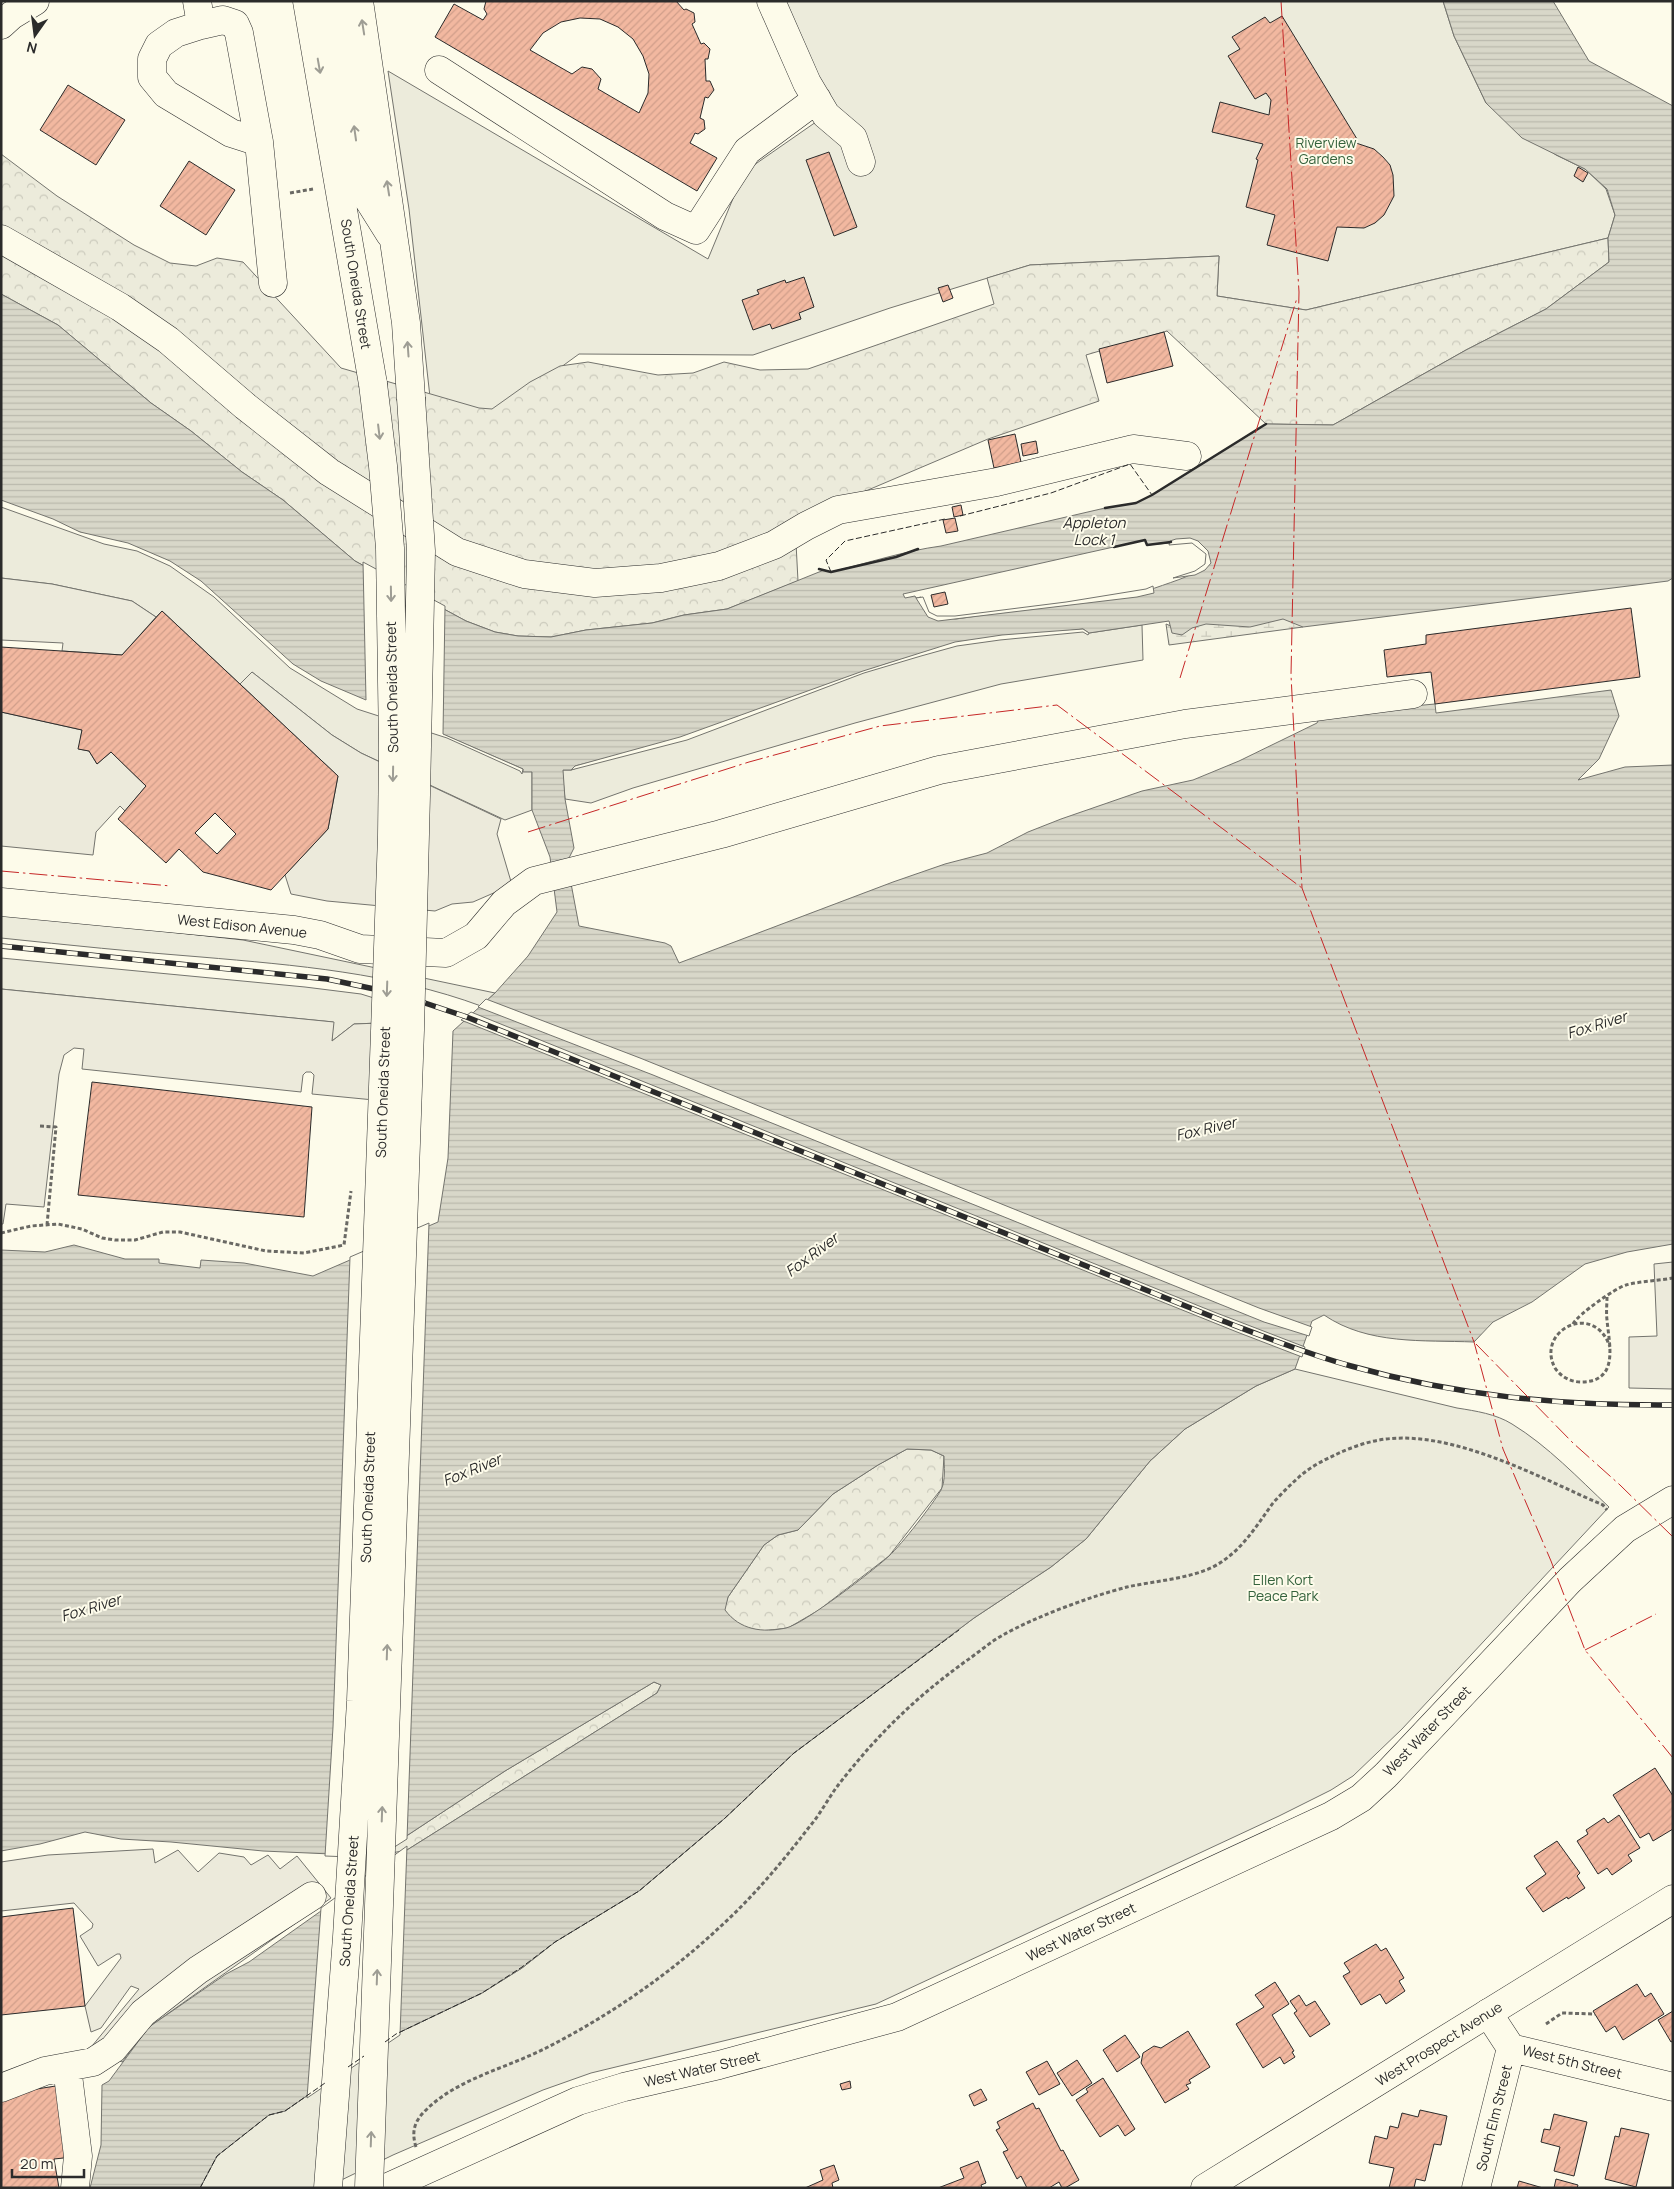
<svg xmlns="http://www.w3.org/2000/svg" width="1674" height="2189" font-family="Manrope,sans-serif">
<defs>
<pattern id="forest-crowns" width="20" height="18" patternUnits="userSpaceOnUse" patternTransform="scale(1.25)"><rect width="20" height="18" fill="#ecebdb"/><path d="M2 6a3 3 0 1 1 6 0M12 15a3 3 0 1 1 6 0" fill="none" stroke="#cbcabc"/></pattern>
<pattern id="wetland-marsh" width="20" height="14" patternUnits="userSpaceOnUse" patternTransform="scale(1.25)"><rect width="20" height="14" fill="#ecebdb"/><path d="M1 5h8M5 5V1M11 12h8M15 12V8" fill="none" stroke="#cbcabc"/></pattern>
<pattern id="water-rules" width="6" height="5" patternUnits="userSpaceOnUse" patternTransform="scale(1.25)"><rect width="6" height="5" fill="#d8d7c9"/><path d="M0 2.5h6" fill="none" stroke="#bab9ad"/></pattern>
<pattern id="building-hatch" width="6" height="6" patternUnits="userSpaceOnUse" patternTransform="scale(1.25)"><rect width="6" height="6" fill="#f2b8a0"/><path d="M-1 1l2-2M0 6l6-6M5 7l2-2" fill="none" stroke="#d09e8a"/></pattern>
</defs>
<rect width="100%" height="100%" fill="#fdfbea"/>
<path fill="#ecebdb" stroke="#74746e" d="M771,1h672l11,35 32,67 70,52 29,14 21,20 9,26 -7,23 -302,72 -89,-14 2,-40 -189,9 -140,43 -137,47 -174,-1 -88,64 -60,-12 -22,-197 -21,-138 320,188 36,-87 82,-57z
M1,504l137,44 33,16 276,172 76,33v2h9v39l-27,10 -144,-67 -29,-18 -80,-63 -12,12 -78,-73 -6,6 -24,-16 -80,-17 -51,-6z
M1142,625l1,35 -142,24 -146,39 -222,65 -42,15 -26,-4 -3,-29h9l292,-99 93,-27 127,-15 6,4z
M1,913l242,27 252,53 -14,13c-89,-33 -186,-41 -280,-49 -66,-5 -133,-12 -200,-19z
M1,958l304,29 56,7 29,9 -11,20 -25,1 -22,17 1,-19 -332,-33z
M1295,1369l162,39c19,3 39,6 55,16 36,22 66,54 97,83l-207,222 -49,47 -22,14 -52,26 -403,188 -285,69 -48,17 -150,65 -68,33h-125l17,-32 52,-41 16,-4 111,-77 86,-41 40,-25 33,-26 84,-51 85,-72 70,-66 180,-135 77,-51 35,-28 64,-78 35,-32 71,-43z"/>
<path fill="url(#forest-crowns)" stroke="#74746e" d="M1,154l56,42 77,49 36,18 26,3 21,-8 26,4 98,106 138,40 13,1 38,-27 30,-16 28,-4 70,13 35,-2 31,-11 36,8 48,-1 186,-65 -7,-26 43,-13 189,-9 -2,40 89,14 302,-72 1,24 -63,47 -80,41 -133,75 -67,-1 -99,-93 -81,24 13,46 -111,38 -167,71 -71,33 -44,16 -112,14 -105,-18 -136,-74 -352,-251z
M1,249l125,69 231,185 198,85 241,-45 2,38 -71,28 -43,6 -32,8 -66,7 -35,7 -33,-1 -23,-4 -29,-11 -111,-60 -72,-61 -41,-28 -51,-41 -40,-28 -93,-78 -57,-31z
M907,1449l24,1 13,6 -2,32 -53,68 -70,54 -31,18 -27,3 -16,-4 -12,-7 -9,-10 4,-13 36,-52 14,-10 20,-5 35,-36 45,-29z
M654,1682l7,3 -4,8 -250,157 -31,6 129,-85z"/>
<path fill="url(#wetland-marsh)" stroke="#74746e" d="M1280,617l19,4 4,6 -134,18 -3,-21 5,2 25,-4z"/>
<path fill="#eceadb" stroke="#74746e" d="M1,578l51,6 80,17 24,16 -34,38 -60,-4 1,-8 -62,-3z
M252,672l80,63 29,18 140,66 -4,15 15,51 -39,17 -21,2 -17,7 -108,-10 -36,-7 -6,-19 43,-46 10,-53 -98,-92z
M1,712l81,18 -3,19 10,2 8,13 14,-12 35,34 -21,25 -5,-5 -24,26 -3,23 -92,-9z
M1,989l333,33 -2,19 22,-17 25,-1 -5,77 -62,-6 2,-19 -3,-3h-5l-3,3 -2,17 -219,-23 2,-20 -10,-1 -10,7 -5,19 -15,133 -38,-3 -3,20h-2z
M1673,1262v127l-44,-1v-51l28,-1 -3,-72z
M153,1849l2,14 23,-13 20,22 21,-19 25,4 7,8 17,-10 12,14 17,-13 34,42 -182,129 -27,35 -30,-16 47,-57 -8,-3 -30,42 -10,4 -6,-26 36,-48 -1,-4h-3l-19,12 -18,-30 12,-8 1,-4 -19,-21 -73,8v-49l47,-7z"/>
<path fill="url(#water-rules)" stroke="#74746e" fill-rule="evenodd" d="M1443,1h110l36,60 84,45v472l-5,3 -365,46 -20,-8 -33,8 -44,-3 -14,4 -10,7 -10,-2 -3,-12 -80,12 -6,-4 -127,15 -70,20 -200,74 -111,28 -4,4h-8l2,29 9,49 -7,14 12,64 86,17 6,3 8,17 214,-81 52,-18 42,-11 41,-21 33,-13 81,-28 51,-11 46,-19 78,-38 3,-6 38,-6 77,-7 1,9 175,-23 8,26 -20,43 -21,21 47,-13 48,-2v479l-46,8 -42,12 -53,38 -39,20 -19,20c-51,-2 -106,3 -150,-27l-12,6 -17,48 -39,17 -71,43 -35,32 -64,78 -35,28 -77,51 -180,135 -70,66 -85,72 -84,51 -33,26 -40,25 -86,41 -111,77 -16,4 -52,41 -17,32h-110l11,-43 1,-60 7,-4 40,-54 77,-53 23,-12 158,-112 250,-157 4,-8 -7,-3 -149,89 -129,85 -113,-5 -92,-9 -50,-3 -36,-7 -45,12 -39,7v-601l44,2 29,-7 51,14h34v4l41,5 1,-8 43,3 69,13 125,-54 10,-64 5,-127 42,-38 33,-37 29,-44 -7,-55 -18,-47v-38h-9v-3l-76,-33 -89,-29 -67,-41 -76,-71 -44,-31 -33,-16 -33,-7 -104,-37v-210l57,31 93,78 40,28 51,41 41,28 72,61 111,60 29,11 23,4 33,1 35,-7 66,-7 32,-8 43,-6 97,-39 7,2c37,-9 73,-21 110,-26l164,-38 31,-5 16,-8 114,-71 67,1 133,-75 80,-41 63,-47 -1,-24 7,-23 -8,-26 -22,-20 -63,-31 -36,-35 -32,-67zM1145,540l2,5 45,-4 16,12 -1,12c-17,13 -40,18 -60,26l-191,28 -19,-1 -10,-5 -6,-16 -5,1 -1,-2 -10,2 -2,-4zM907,1449l24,1 13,6c0,10 2,24 -3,34 -8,14 -39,54 -52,66 -15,14 -85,68 -103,72 -24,5 -46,2 -61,-18l3,-13 36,-52 14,-10 20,-5 35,-36 45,-29z"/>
<path fill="#fdfbea" stroke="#74746e" d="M1,500l52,19 27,13 48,11 42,18 31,20 92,83 28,17 45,19 -3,-138 82,44 -2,128 80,35 -1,5 -2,-3 -73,-33 -90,-29 -67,-41 -76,-71 -44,-31 -33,-15 -33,-7 -103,-37z
M1190,538l8,3 10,10 3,12 -6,7 -10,5 -22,3 22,-7 10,-7 1,-10 -14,-11 -23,2 1,-4 6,-2z
M1153,586l1,7 -17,4 -199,24 -10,-4 -12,-19 7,-1 6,15 8,4h18l111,-14 80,-13z
M1083,629l6,4 -1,2 -5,-3 -83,8 -43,6 -36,10 -57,17 -177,67 -116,30 4,-4 105,-29 183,-66 92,-29 47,-7z
M486,999l154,59 619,250 53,19 -3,9 -45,-14 -611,-247 -175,-68z
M471,1012l743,300 91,35 -3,10 -65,-25 -776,-312z
M429,1223l-22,616 -30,19 -52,-2 8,-129 17,-470z
M407,1846l-7,189 -93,63 14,-190z"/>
<path fill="url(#building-hatch)" stroke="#2b2b2b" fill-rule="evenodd" d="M486,1h190l8,9 2,-1 8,4 1,9 -3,2 9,20 3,-1 6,6 -2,10h-3l1,22h4l4,9 -6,8 -3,-1 -5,21 4,2 1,9 -7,5 -3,-1 -5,10 27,15 -20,33 -262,-154 19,-33 29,16 4,-6 -3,-5zM580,18l20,1 18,8 15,12 10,17 6,18 -1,19 -9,20 -41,-24 3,-10 -9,-10 -10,-2 -10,7 -42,-24 13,-17 18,-11z
M1282,16l75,123 -1,4 18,6 9,8 7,8 3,10 1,21 -10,19 -9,8 -11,5 -27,-1 -9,34 -61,-16 8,-30 -29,-8 12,-47 -2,-1 7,-15 -51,-12 8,-30 49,13 2,-15 -5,-7 -11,6 -27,-43 12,-7 -8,-12 33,-20 5,6z
M68,85l57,35 -29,45 -56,-35z
M829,152l28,75 -23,9 -28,-76z
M189,161l46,29 -29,45 -46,-29z
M1578,167l10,6 -5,9 -9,-6z
M804,277l10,30 -15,6 2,6 -29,10 -2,-5 -17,6 -11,-30 17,-6 -2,-4 28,-10 1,3z
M948,285l5,13 -10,4 -5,-14z
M1164,332l9,34 -66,17 -8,-34z
M1015,434l6,28 -27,6 -6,-28z
M1036,441l2,12 -15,3 -2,-12z
M961,505l2,10 -9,2 -2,-10z
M955,518l3,13 -12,2 -3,-13z
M945,592l3,12 -14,3 -3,-12z
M1631,608l9,69 -205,27 -4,-32 -44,5 -3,-27 42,-6v-9z
M162,611l176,165 -10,53 -57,61 -68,-18 -24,-23 -13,14 -48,-44 28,-33 -35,-34 -14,12 -8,-13 -11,-2 4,-19 -81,-18v-65l121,8zM215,813l21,21 -19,20 -22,-21z
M92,1082l220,25 -8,110 -226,-22z
M1655,1768l18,28v33l-20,12 -4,-8 -9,5 -27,-43z
M1619,1815l21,33 -12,7 4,6 -20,14 -5,-7 -9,6 -21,-33 11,-7 -2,-4 18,-12 4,5z
M1557,1841l23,32 -3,3 8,12 -17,11 -1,-2 -24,15 -17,-24 20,-14 -12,-18z
M73,1908l12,98 -84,9v-98z
M1376,1944l5,7 5,-3 18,30 -5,3 6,10 -19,13 -6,-10 -19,11 -18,-29 7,-4 -6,-9z
M1275,1982l14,22 -17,11 22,36 -2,1 3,5 -11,7 -4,-7 -17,11 -27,-44 28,-17 -9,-12z
M1637,1984l8,13 6,-4 13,21 -41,26 -8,-14 -9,6 -13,-21z
M1299,1995l7,11 9,-5 15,23 -20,13 -16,-24 3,-2 -7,-10z
M1673,2011v30l-2,1 -13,-22z
M1188,2031l22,36 -21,13 2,3 -5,2 3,4 -24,14 -24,-40 2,-10 11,-7 7,2z
M1125,2035l15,22 -23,15 -14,-22z
M1077,2060l15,23 -20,13 -15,-23z
M1047,2061l13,23 -21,11 -13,-23z
M1103,2078l32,51 -10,7 -7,-11 -18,12 -24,-37 12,-8 -2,-3z
M850,2081l1,7 -9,2 -2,-6z
M62,2085l11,72 -19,2 5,29h-58v-87l23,-10z
M981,2089l6,11 -13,6 -5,-11z
M1033,2103l3,6 3,-1 22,43 2,-1 16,30 -14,8h-3l-3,-6 -10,6h-22l-6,-12 -4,3 -14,-27 5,-2 -12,-20 4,-2 -3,-6z
M1420,2110l27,6 -6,29 -7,-1 -9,37 -9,-2 -2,9h-25l5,-20 -25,-5 6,-27 12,3 3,-13 8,2 4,-15 16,4z
M1554,2114l33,8 -13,54 -20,-5 6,-24 -19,-5 3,-13 6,1z
M1621,2128l28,6 -13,53 -31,-8 10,-43 4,1z
M978,2161l8,22 -5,2 1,3h-44l26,-10 -4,-10z
M834,2165l5,15 -7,3 1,5h-28l18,-8 -3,-10z
M1556,2179l22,6 -1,3h-23z
M1519,2181l24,7h-26z"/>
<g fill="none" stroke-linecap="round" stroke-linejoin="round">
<g stroke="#2b2b2b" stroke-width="29">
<path id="minor" d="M197,1l4,24 22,-5 12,4 4,9 20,109 14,141
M771,1l36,82 19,32 27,23 8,24
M1,25l11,-10 23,-14
M201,25l-25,8 -17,12 -7,14v18l14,17 65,39 28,9
M439,70l226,146 31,14 51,-79 70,-52
M1,239l119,68 48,33 77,66 84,66 128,80 67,22 71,9 66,-5 58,-12 55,-21 32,-19 32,-16 159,-28 136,-33 54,7
M1,902l293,28 26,5 40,14 86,4 30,-17 28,-33 30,-22 187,-47 218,-64 246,-46 228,-30
M1488,2013l23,35 162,39
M67,2067l11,89 -3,32
M1,2088l44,-17 48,-9 20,-13 30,-36 55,-43 114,-74
M386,2188l192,-87 46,-14 95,-22 178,-48 434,-201 30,-18 25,-23 184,-195 55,-51 48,-29
M1476,2188l35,-140"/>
</g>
<g stroke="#2b2b2b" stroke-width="29">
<path id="major" d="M307,1l66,383
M333,1l7,32 23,158 27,43
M359,1l47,322 5,75
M1205,2188l468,-289"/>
</g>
<path stroke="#6a6964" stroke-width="3" stroke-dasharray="4 2.5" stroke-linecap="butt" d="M290,193l23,-4
M40,1126l16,1 -9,98
M1,1233l30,-7 27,-2 24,5 20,9 13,2h20l28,-8h17l86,19 38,2 40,-8 7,-54
M1607,1297c0,7 -1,15 0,23 2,24 13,62 -26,62 -10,0 -20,-5 -26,-14 -20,-37 39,-68 55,-21
M1573,1324c4,-9 44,-37 53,-39 15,-4 31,-4 47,-7
M1546,2024l16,-11 33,1
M416,2147c-4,-13 -3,-23 7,-34 32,-34 82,-44 123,-65 63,-32 124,-74 175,-122 33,-30 62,-65 89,-100 11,-13 19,-29 29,-42 39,-50 76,-86 127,-123 12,-8 24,-19 37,-26 34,-19 86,-38 124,-48 27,-6 61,-8 86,-20 28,-15 42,-39 60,-64 8,-9 17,-18 26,-26 11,-10 25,-17 38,-23 15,-7 32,-13 49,-15 70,-8 154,39 217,66l4,5"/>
<use href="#minor" stroke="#fdfbea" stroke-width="28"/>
<use href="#major" stroke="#fdfbea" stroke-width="28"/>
<g stroke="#2b2b2b" stroke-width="5.5">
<path id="rail" d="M1,946l326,33 71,15 66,22 83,33 676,272c42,16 84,33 128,45 107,30 211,40 322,39"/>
</g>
<use href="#rail" stroke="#fdfbea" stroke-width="4" stroke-dasharray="11" stroke-linecap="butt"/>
<g stroke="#2b2b2b" stroke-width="29" stroke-linecap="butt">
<path id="major-bridge" d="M328,2188l19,-251 14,-236 31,-865 1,-88 -3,-200 -7,-82 -10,-82
M369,2188l41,-1158 6,-235 5,-244 -10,-153"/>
</g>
<use href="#major-bridge" stroke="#fdfbea" stroke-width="28"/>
<path stroke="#2b2b2b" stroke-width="1" stroke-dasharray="6 2.5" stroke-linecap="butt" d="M960,516l91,-23 79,-29 22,31
M831,572l-5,-12 19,-19 100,-22
M385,2042l11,-8 86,-41 40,-26 33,-25 84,-51 85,-72 70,-66 165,-123
M348,2067l16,-11
M200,2188l17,-32 52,-41 16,-4 40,-28"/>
<path stroke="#2b2b2b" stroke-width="2.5" d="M1105,508l31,-5 16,-8 114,-71
M1114,547l31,-7 2,5 24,-3
M819,569l12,3 65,-15 22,-8"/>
<path stroke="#c62828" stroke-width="1" stroke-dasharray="18 4 2.5 4" stroke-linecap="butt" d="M1281,1l18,291 -8,383 11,213 172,454 29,107 48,112 34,89 88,108
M1180,678l117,-380
M528,832l221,-70 131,-36 177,-21 245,183
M1,871l170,15
M1476,1344l97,99 47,42 53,52
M1585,1650l71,-36"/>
</g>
<defs><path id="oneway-shaft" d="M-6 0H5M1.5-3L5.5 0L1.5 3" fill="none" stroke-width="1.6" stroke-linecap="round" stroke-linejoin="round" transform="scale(1.25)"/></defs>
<g stroke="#9e9d94">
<use href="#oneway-shaft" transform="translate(363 27) rotate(-99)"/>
<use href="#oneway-shaft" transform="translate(319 66) rotate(80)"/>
<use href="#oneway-shaft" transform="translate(355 133) rotate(-98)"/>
<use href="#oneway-shaft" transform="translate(388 188) rotate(-99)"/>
<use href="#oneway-shaft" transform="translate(408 349) rotate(-94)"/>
<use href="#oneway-shaft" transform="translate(379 432) rotate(83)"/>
<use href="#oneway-shaft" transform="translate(391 594) rotate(89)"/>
<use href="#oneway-shaft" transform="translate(393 774) rotate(91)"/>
<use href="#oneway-shaft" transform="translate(387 989) rotate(92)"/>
<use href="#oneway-shaft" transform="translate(387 1652) rotate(-88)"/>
<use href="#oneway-shaft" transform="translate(382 1814) rotate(-88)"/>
<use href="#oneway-shaft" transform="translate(377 1977) rotate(-88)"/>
<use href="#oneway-shaft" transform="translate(371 2139) rotate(-88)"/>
</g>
<g text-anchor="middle" stroke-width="4" stroke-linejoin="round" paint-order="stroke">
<g font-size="14" fill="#34623c" stroke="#fdfbea">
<text x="1326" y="148">Riverview<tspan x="1326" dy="16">Gardens</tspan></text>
<text x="1283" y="1585">Ellen Kort<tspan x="1283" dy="16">Peace Park</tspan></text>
</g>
<g font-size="14" fill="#2b2b2b" stroke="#fdfbea">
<text transform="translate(356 284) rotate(81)" y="5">South Oneida Street</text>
<text transform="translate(392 687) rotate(-91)" y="5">South Oneida Street</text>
<text transform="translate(242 926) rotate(6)" y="5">West Edison Avenue</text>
<text transform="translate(383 1092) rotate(-88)" y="5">South Oneida Street</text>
<text transform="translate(368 1497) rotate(-88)" y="5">South Oneida Street</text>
<text transform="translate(1427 1731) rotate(-46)" y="5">West Water Street</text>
<text transform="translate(349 1901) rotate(-86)" y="5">South Oneida Street</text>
<text transform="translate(1081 1932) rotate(-25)" y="5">West Water Street</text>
<text transform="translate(1439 2044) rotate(-32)" y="5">West Prospect Avenue</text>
<text transform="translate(1572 2062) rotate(14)" y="5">West 5th Street</text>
<text transform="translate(702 2069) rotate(-13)" y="5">West Water Street</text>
<text transform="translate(1494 2118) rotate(-76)" y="5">South Elm Street</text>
</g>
<g font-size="15" font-style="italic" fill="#2b2b2b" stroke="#fdfbea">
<text x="1094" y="528">Appleton<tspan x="1094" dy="17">Lock 1</tspan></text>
<text transform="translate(1597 1025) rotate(-17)" y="5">Fox River</text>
<text transform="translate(1206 1129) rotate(-13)" y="5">Fox River</text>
<text transform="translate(812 1255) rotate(-37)" y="5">Fox River</text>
<text transform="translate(472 1470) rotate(-22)" y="5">Fox River</text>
<text transform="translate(91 1608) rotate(-17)" y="5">Fox River</text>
</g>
</g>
<rect width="1674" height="2189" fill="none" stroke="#2b2b2b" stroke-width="5"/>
<g transform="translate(35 35) rotate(194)" stroke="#fdfbea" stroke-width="4" paint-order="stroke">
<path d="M0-4L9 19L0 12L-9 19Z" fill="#2b2b2b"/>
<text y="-8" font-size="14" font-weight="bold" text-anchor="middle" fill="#2b2b2b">N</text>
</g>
<path d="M12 2169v8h72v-8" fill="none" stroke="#2b2b2b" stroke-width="2.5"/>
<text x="20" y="2169" font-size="15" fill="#2b2b2b" stroke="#fdfbea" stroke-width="4" paint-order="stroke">20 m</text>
</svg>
